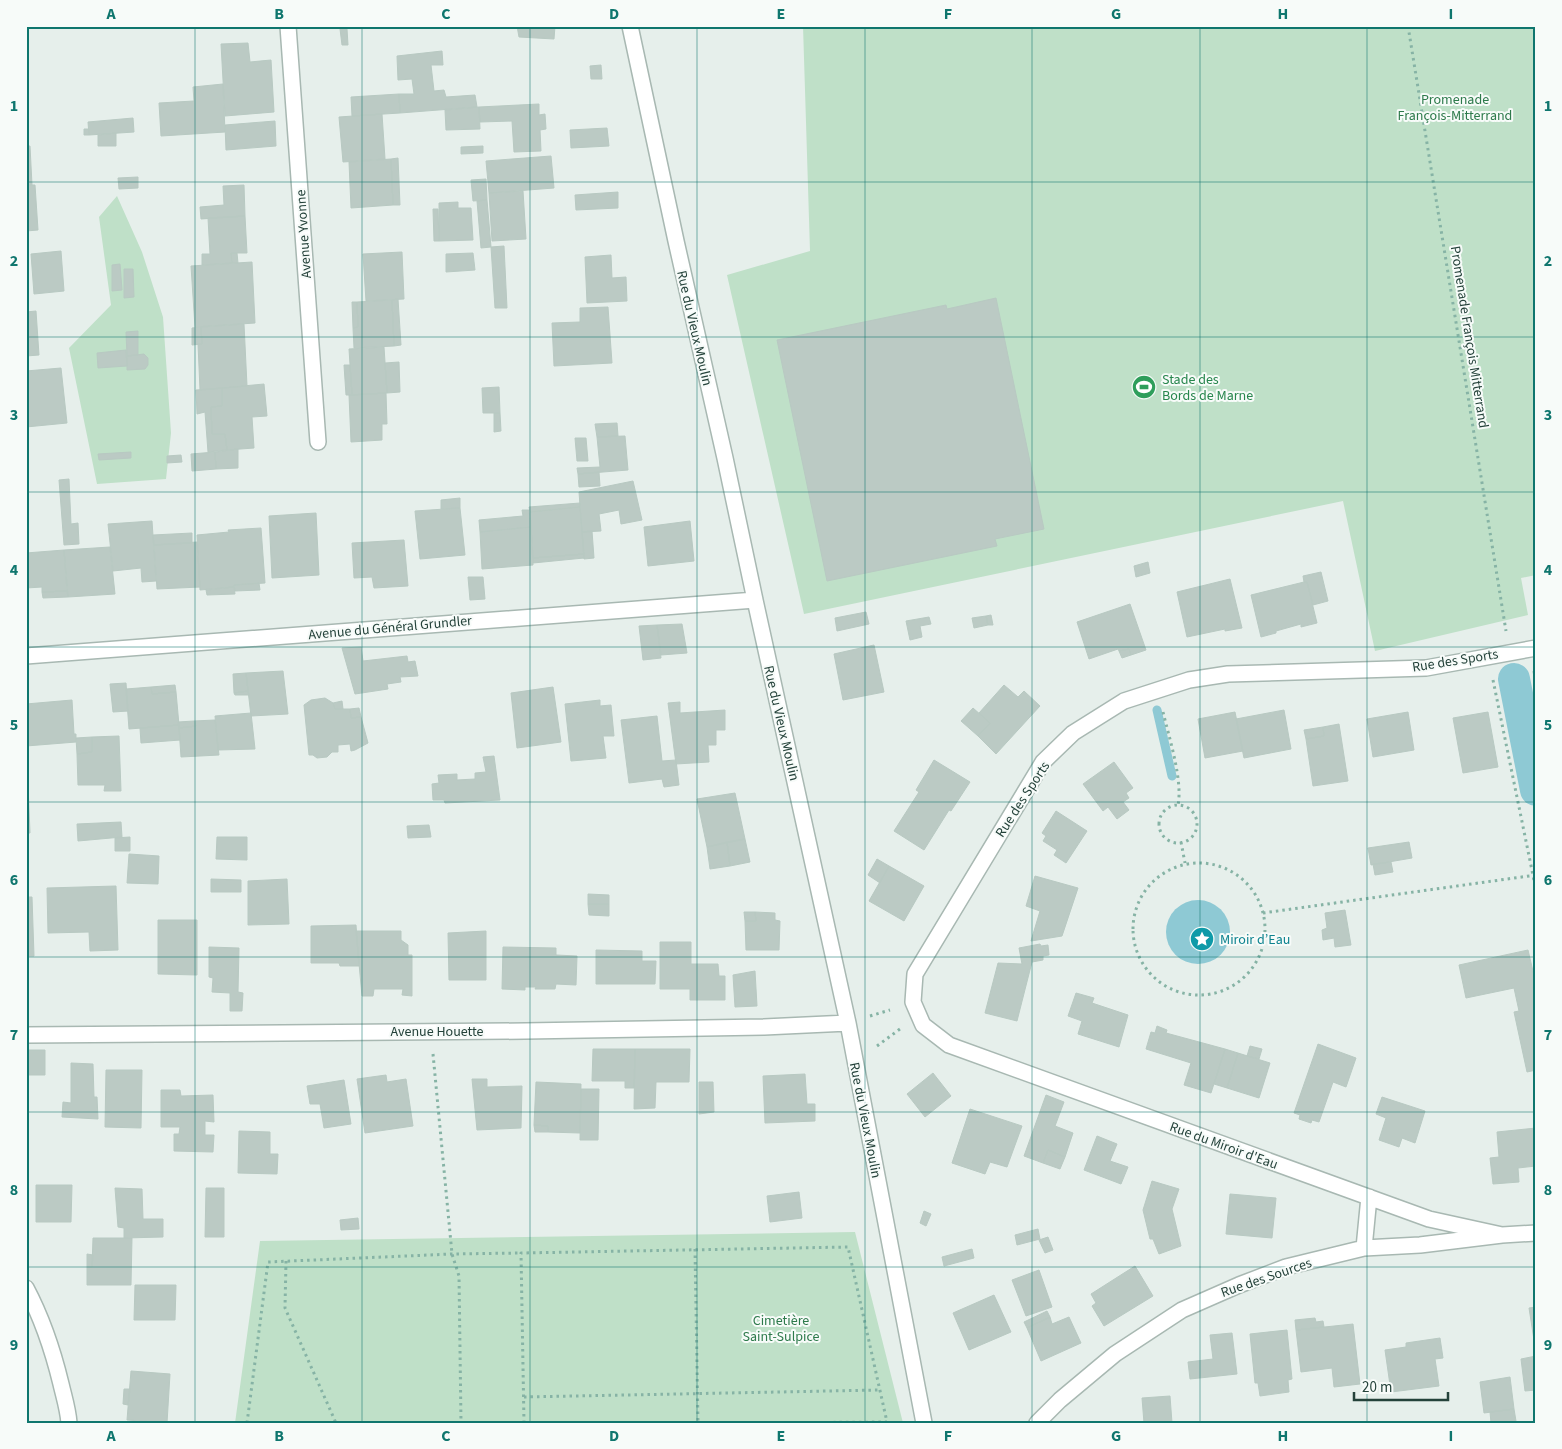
<svg xmlns="http://www.w3.org/2000/svg" width="1562" height="1449" font-family="'Source Sans 3',sans-serif">
<rect width="100%" height="100%" fill="#e6efeb"/>
<path fill="#bfe0c8" d="M803,26h733v549l-15,3 7,37 -153,36 -32,-150 -539,113 -77,-339 83,-24z
M117,196l25,56 21,65 8,116 -5,46 -69,5 -28,-136 42,-43 -12,-88z
M855,1232l48,191h-668l25,-182z"/>
<path fill="#8ec9d4" d="M1166 932a32 32 0 1 1 64 0a32 32 0 1 1-64 0Z"/>
<g fill="none" stroke-linecap="round" stroke-linejoin="round">
<path stroke="#8ec9d4" stroke-width="9" d="M1157,710l15,66"/>
<path stroke="#8ec9d4" stroke-width="32" d="M1514,679l22,111"/>
</g>
<path fill="#bbcac4" stroke="#b8c9c2" d="M517,26h38l-1,13 -35,-2z
M340,29h7l1,16h-6z
M248,43l2,19 21,-2 3,52 -49,4 -4,-72z
M442,51l1,14h-12l3,26 10,-1 2,7 29,-2 2,12 -77,6 -1,-19h15l-2,-15 -14,1 -1,-24z
M601,65l1,14h-11l-1,-13z
M223,84l2,48 -64,4 -2,-33 35,-2 -1,-14z
M399,94l1,19 -48,3 -1,-19z
M539,104v11l6,-1 1,15 -6,1 1,21 -27,1 -2,-31 -32,1 -1,-15z
M479,107l1,22 -34,1 -1,-20z
M382,114l3,45 -42,3 -4,-45z
M133,118l1,14 -45,3 -1,-13z
M275,121l1,25 -50,4 -1,-25z
M607,128l2,18 -38,2 -1,-18z
M84,129h5v6h-5z
M116,133v13h-18v-11z
M26,146h4l2,39h-6z
M483,146v7l-22,1v-7z
M551,156l3,32 -65,5 -3,-32z
M398,158l2,47h-7l-2,-46z
M391,159l2,46 -42,3 -2,-46z
M138,177v11l-19,1 -1,-11z
M486,179l1,21 -14,1 -2,-21z
M26,185h9l3,45 -12,1z
M244,185l1,31 -44,3 -1,-12 24,-2 -1,-19z
M523,191l3,48 -34,2 -3,-48z
M618,192v16l-42,2 -1,-15z
M487,200l4,47 -10,1 -4,-47z
M458,202v6h13l2,32 -34,1v-38z
M433,209h5l1,32h-5z
M245,216l2,37h-16l1,10 -30,2v-11h8l-2,-36z
M504,246l3,62h-12l-4,-61z
M61,251l3,40 -30,3 -3,-40z
M402,252l2,47 -38,2 -3,-47z
M231,253h6l1,10h-6z
M473,253l2,17 -29,2v-18z
M611,255l1,23 14,-1 1,24 -40,2 -2,-46z
M252,262l3,61 -60,4 -4,-61z
M120,264l2,26 -10,1v-26z
M124,269h9l1,28 -10,1z
M996,298l48,231 -49,10 2,7 -170,35 -50,-241 169,-35 1,4z
M398,299l3,46 -7,1 -2,-46z
M392,300l2,46 -40,2 -1,-20 5,-1 -1,-25z
M352,302h5l1,25 -5,1z
M608,307l4,56 -58,3 -2,-43 28,-1v-14z
M36,311l3,44 -13,1v-44z
M244,324l3,62 -47,4 -2,-46h4l-1,-17z
M201,327l1,17 -10,1v-17z
M138,331v24l-11,1 -1,-24z
M384,347l3,46 -35,2 -3,-46z
M126,350l1,16 -29,2 -1,-15z
M144,354l4,4v7l-3,4 -18,1v-14z
M399,362l1,30 -13,1 -2,-30z
M344,365h6l2,30h-6z
M61,368l6,55 -41,4v-56z
M264,384l3,32 -15,1 2,31 -27,2 -2,-16h-13l-1,-27 11,-1v-18z
M499,387l1,26h-17l-1,-25z
M222,388v18l-11,1 1,27h13l2,16 -19,2 -3,-40 -8,2 -1,-24z
M386,393l1,31h-5v16l-31,2 -2,-47z
M494,413h6l1,18 -7,1z
M617,423l1,13 -21,1 -2,-13z
M625,436l3,34 -50,4 -1,-6 23,-1 -3,-30z
M575,438h11l2,23h-11z
M238,449v19l-22,1 -1,-17z
M131,452v6l-32,2 -1,-6z
M215,452l1,17 -24,2 -1,-17z
M181,455l1,7 -15,1v-7z
M599,472l1,14 -21,1 -1,-13z
M69,479l2,45 7,-1 1,21 -15,1 -5,-65z
M633,481l9,39 -21,4 -2,-14 -20,4 2,17 -19,1 -3,-40z
M460,498v10l-19,1v-9z
M580,503v4l-50,5 -1,-5z
M580,507l4,47 -51,4 -3,-46z
M460,508l5,47 -45,4 -5,-48z
M522,510h7l2,17 -51,5 -1,-12 44,-4z
M316,513l3,62 -47,3 -3,-62z
M152,521l4,60 -14,1 -1,-14 -28,3 -5,-47z
M690,521l4,40 -46,5 -4,-39z
M531,527l2,38 -51,4 -2,-37z
M261,528l4,55 -31,2v2l-34,3 -3,-55 32,-3 -1,-2z
M592,531l2,27 -10,1 -2,-27z
M192,533v10l-38,2 -1,-10z
M404,540l4,46 -34,2 -2,-11 -18,1 -2,-35z
M197,542l3,45 -43,2 -3,-44z
M110,547l5,47 -47,3 -4,-47z
M64,550l3,41 -25,1v-5l-16,1v-35z
M584,554v4l-51,5v-5z
M1148,562l2,11 -14,4 -2,-11z
M1321,572l7,29 -15,4 -6,-23h-3l-1,-6z
M468,577h15l2,22 -15,1z
M1230,579l12,49 -17,3v-2l-38,8 -10,-45z
M1304,582h3l10,41 -16,4v-3l-25,7v2l-15,4 -10,-42z
M259,583l1,7 -25,1 -1,-6z
M234,587l1,7 -28,1 -1,-5z
M67,591l1,6 -25,1 -1,-6z
M1130,604l16,46 -15,5 -2,-6 -10,2 -1,-2 -29,10 -12,-37z
M866,612l3,12 -32,7 -2,-13z
M991,615l2,10h-5l-2,-9z
M986,616l2,9 -14,3 -2,-10z
M929,617l2,7 -11,2 2,11 -12,3 -4,-19z
M682,624l5,29 -26,2 -4,-30z
M657,625l4,33 -18,2 -4,-34z
M874,645l10,47 -41,8 -9,-46z
M361,647l2,14 44,-5 1,6 7,-1 3,15 -18,1 1,5 -14,2 1,5 -33,5 -13,-46z
M1129,649l2,6 -9,3 -3,-7z
M283,671l5,43 -37,2 -5,-43z
M246,673l2,18 -14,2 -1,-19z
M126,683l2,28 -15,1 -3,-28z
M175,685l1,7 -24,2 -1,-7z
M1004,685l14,12 6,-6 16,15 -44,48 -18,-18 12,-13 -11,-10z
M151,687l1,7 24,-2 3,33 -50,4 -3,-40z
M553,687l8,55 -44,6 -6,-55z
M248,691l1,4h-14l-1,-2z
M325,698l8,5 2,6h15l1,9 10,-1 7,26 -13,7 -4,1 -1,-7 -12,1v7h-6l-5,5 -10,1 -4,-3h-4l-5,-50 7,-5z
M72,700l2,34h2v8l-50,4v-42z
M600,700v6l11,-1 3,31h-11l3,22 -35,3 -6,-57z
M342,701l1,8h-8l-2,-6z
M680,702v11l45,-3v20h-9v15h-8l1,17 -33,2 -8,-61z
M359,708l2,9 -10,1 -1,-9z
M973,708l17,15 -12,13 -17,-15z
M1284,710l7,39 -47,9 -8,-39z
M1235,712l8,39 -38,7 -7,-39z
M1408,712l6,38 -41,7 -6,-38z
M1488,712l10,55 -35,6 -10,-55z
M251,713l4,36 -37,1 -3,-34z
M657,716l5,45 14,-1 3,25 -15,2 -2,-8 -33,4 -8,-63z
M215,720l4,35 -38,2 -2,-29 17,-2 -2,-5z
M194,721l2,5 -17,2 -1,-6z
M1339,724l9,57 -35,5 -7,-47 18,-3 -1,-9z
M179,725l1,15 -39,3 -1,-15z
M1323,727l1,9 -18,3 -2,-9z
M119,736l2,55h-17l1,-6h-27l-1,-31 15,-2v-15z
M92,737v15l-15,2 -1,-16z
M494,756l6,44 -55,3 -1,-3h-11l-1,-16 7,-1 -1,-8 19,-1v6l18,-1v-6l11,-1 -3,-15z
M934,760l36,22 -19,29 -2,-1 -25,40 -30,-19 25,-39 -3,-2z
M1114,762l19,26 -7,5 3,5 -6,4 6,8 -12,9 -9,-12 -5,4 -20,-27z
M26,785h2l2,48h-4z
M735,793l10,46 -38,8 -10,-48z
M1056,811l31,20 -21,32 -12,-8 3,-5 -14,-9 3,-5 -4,-3z
M121,822l1,15 -44,4 -1,-17z
M429,825l2,12 -23,1 -1,-12z
M130,837v14h-15v-13z
M217,837h30v23l-31,-1z
M745,839l5,23 -20,4 -3,-24z
M727,842l3,24 -20,3 -3,-22z
M1409,842l3,16 -41,7 -3,-17z
M129,854l30,2 -1,28 -31,-1z
M877,859l12,7 -9,17 -12,-8z
M1391,862l2,10 -18,3 -2,-11z
M889,866l35,20 -20,35 -35,-20z
M1035,876l43,12 -16,48 -31,5 9,-30 -14,-5z
M211,879l30,1v12h-30z
M287,879l2,45 -41,1v-44z
M116,886l2,64 -28,1 -1,-19 -41,1 -1,-45z
M588,894l21,1v9h-21z
M26,897h6l2,59h-8z
M588,904h21v12l-20,-1z
M1345,910l6,35 -16,2 -1,-9 -11,2 -1,-10 5,-2 -2,-15z
M744,912h11l1,9h-11z
M755,912l20,1v7l5,1 -1,29h-33l-1,-29h11z
M158,920h39v55l-39,-1z
M356,925l3,41h-19l-1,-3h-28v-37z
M356,931h45v9l7,5v10h4v41l-10,-1 1,-6h-29l-1,7h-11z
M486,931v49h-37l-1,-47z
M660,942h31v22h27l1,12h6v24h-35v-11h-30z
M1040,944l1,2 7,-1 1,10 -6,1v4l-11,2 -15,59 -32,-8 13,-50 24,1 -3,-16z
M209,947l30,1 -1,44 5,1 -1,18h-12v-18l-18,-1 1,-14 -4,-1z
M503,947l53,1v7l21,1 -1,29 -20,-1 -1,5h-20l1,-2h-11v3l-23,-1z
M596,950l46,1v10h14l-1,23h-59z
M1528,950l8,34v2l-3,1 3,13v70l-9,2 -13,-60 5,-1 -5,-23 -48,10 -7,-33z
M755,971l2,35 -22,1 -2,-32z
M1076,993l18,5 -2,5 36,12 -9,32 -41,-13 4,-13 -14,-5z
M1157,1026l10,4 -1,3 59,16 -14,44 -27,-8 7,-22 -45,-14 5,-17 4,1z
M1318,1044l38,14 -10,29 -13,-5 -14,40 -7,-2 -1,3 -12,-4 1,-4 -6,-2z
M1250,1046l12,3 -3,10 -12,-3z
M593,1049h42l-1,39h-9v-7h-33z
M635,1049h55l-1,33h-33l-1,26 -21,1z
M1225,1049l13,4 -11,35 -13,-4z
M29,1050h16v25h-16z
M1238,1053l32,10 -11,35 -32,-10z
M71,1063l22,1 1,33h3l1,22 -36,-2 1,-15 8,1z
M106,1070h36l-1,58 -36,-1z
M933,1073l18,23 -26,21 -18,-23z
M805,1074l2,30h8v17l-50,2 -2,-47z
M386,1075l1,7 19,-3 7,47 -48,7 -8,-54z
M472,1079h15v8l35,-1 -1,42 -44,2z
M344,1080l7,44 -27,4 -4,-24h-10l-3,-18z
M536,1082l45,2 -1,49 -32,-1v-6l-14,-1z
M699,1082h14l1,30 -15,2z
M581,1089h18l-1,51h-18z
M161,1090h19l1,6 32,-1 1,27 -9,-1v14h9l-1,17 -39,-1v-17h5l1,-7h-19z
M1046,1095l18,7 -9,24 18,7 -8,24 -17,-7 -5,13 -19,-7z
M1382,1097l43,14 -10,32 -13,-5 -3,9 -20,-7 7,-22 -10,-4z
M970,1109l52,17 -15,41 -17,-5 -5,12 -33,-11z
M534,1125l14,1v6h-13z
M1536,1128v38l-18,2 1,14 -26,2 -3,-26 9,-1 -2,-25z
M239,1131l31,1v22h8l-1,20 -39,-1z
M1097,1136l20,8 -7,17 18,6 -7,17 -37,-14z
M1048,1150l17,7 -5,12 -17,-6z
M1152,1181l27,8 -7,20 9,37 -22,8 -6,-15h-3l-7,-29z
M36,1185h36l-1,37h-35z
M115,1188l27,1 1,30h20v18l-39,1v-10l-6,-1z
M206,1188h18v49h-19z
M799,1192l3,26 -32,4 -3,-26z
M1230,1194l46,4 -4,40 -46,-4z
M924,1211l7,3 -5,12 -6,-3z
M358,1218l1,11 -18,1 -1,-10z
M1038,1229l2,10 -23,6 -2,-10z
M1048,1237l5,13 -8,3 -6,-13z
M93,1238h39l-1,47h-44v-18h5z
M972,1249l2,9 -30,8 -2,-9z
M87,1254l6,1 -1,12h-5z
M1135,1266l18,30 -49,30 -12,-20 4,-3 -5,-9z
M1039,1270l13,37 -26,9 -14,-36z
M135,1285h41l-1,35h-41z
M994,1295l17,37 -42,18 -16,-37z
M1536,1307v33h-2l-5,-32z
M1047,1311l3,6 -23,11 -3,-6z
M1050,1317l2,7 17,-7 12,26 -40,18 -14,-33z
M1315,1318l1,4 7,-1 1,6 -28,3 -1,-10z
M1353,1324l7,60 -26,3 -2,-19 -31,4 -5,-42z
M1287,1330l5,49 -4,1 1,12 -29,4 -2,-13h-3l-5,-49z
M1232,1333l5,41 -47,5 -2,-17 25,-3 -3,-24z
M1440,1338l3,20 -8,1 4,27 -48,6 -6,-42 21,-3v-4z
M1536,1356v34l-11,1 -4,-32z
M131,1371l39,3 -3,49 -40,-3z
M1510,1377l4,32 -30,4 -4,-31z
M124,1389h6l-2,16 -5,-1z
M1170,1396l2,27h-28l-2,-25z
M1514,1409l2,12 -25,2 -1,-11z"/>
<g fill="none" stroke-linecap="round" stroke-linejoin="round">
<g stroke="#a8b8b2" stroke-width="18">
<path id="street" d="M288,26l30,416
M630,26l46,215 49,217 30,142 93,423 76,400
M26,656l729,-56
M26,1035l499,-4 239,-4 84,-4
M1502,1235l-73,-16 -480,-174 -26,-20 -10,-23 2,-28 128,-212 30,-29 51,-32 65,-21 39,-6 198,-6 110,-20
M1364,1248l5,-51
M26,1288c16,30 27,63 35,96 3,13 7,25 8,39
M1037,1423l23,-23 55,-46 67,-44 57,-25 47,-18 78,-19 56,-3 82,-10 34,-2"/>
</g>
<path stroke="#86b3a5" stroke-width="3" stroke-dasharray="2.5 4" stroke-linecap="butt" d="M1408,26l98,605
M1534,671l2,12
M1493,680l43,210
M1163,712c6,25 20,69 15,93
M1159 824a19 19 0 1 1 38 0a19 19 0 1 1-38 0Z
M1181,842l4,21
M1133 929a66 66 0 1 1 132 0a66 66 0 1 1-132 0Z
M1263,913l273,-38
M870,1016l20,-6
M877,1046l23,-17
M433,1054l19,200 7,22 2,147
M695,1249l3,174
M286,1261l-1,47 51,115
M524,1397l356,-7
M247,1423l21,-161 184,-8 69,-1
M524,1423l-3,-170 327,-6 39,175 -140,1"/>
<use href="#street" stroke="#fff" stroke-width="15"/>
</g>
<path fill="none" stroke="#0f766e" stroke-width="1" stroke-opacity="0.55" d="M195,26v1397M362,26v1397M530,26v1397M697,26v1397M865,26v1397M1032,26v1397M1200,26v1397M1367,26v1397M26,182h1510M26,337h1510M26,492h1510M26,647h1510M26,802h1510M26,957h1510M26,1112h1510M26,1267h1510"/>
<defs>
<g id="stadium-disc" transform="scale(1.25)"><circle r="9.5" fill="#2e9e5b" stroke="#f7fbf9"/><path d="M0-5a6.5 5 0 1 0 0 10a6.5 5 0 1 0 0-10ZM-3.5-1.8h7v3.6h-7Z" fill="#fff"/></g>
<g id="sight-disc" transform="scale(1.25)"><circle r="9.5" fill="#0f9aa8" stroke="#f7fbf9"/><path d="M0-6L1.8-2.2L6-1.7L2.9 1.2L3.7 5.4L0 3.3L-3.7 5.4L-2.9 1.2L-6-1.7L-1.8-2.2Z" fill="#fff"/></g>
</defs>
<g fill-rule="evenodd">
<use href="#stadium-disc" x="1144" y="387"/>
<use href="#sight-disc" x="1202" y="939"/>
</g>
<g text-anchor="middle" stroke-width="4" stroke-linejoin="round" paint-order="stroke">
<g font-size="14" fill="#2d7a4b" stroke="#f7fbf9">
<text x="1455" y="104">Promenade<tspan x="1455" dy="16">François-Mitterrand</tspan></text>
<text x="781" y="1325">Cimetière<tspan x="781" dy="16">Saint-Sulpice</tspan></text>
</g>
<g font-size="14" fill="#24423a" stroke="#f7fbf9">
<text transform="translate(303 234) rotate(-94)" y="5">Avenue Yvonne</text>
<text transform="translate(695 328) rotate(77)" y="5">Rue du Vieux Moulin</text>
<text transform="translate(1470 337) rotate(81)" y="5">Promenade François Mitterrand</text>
<text transform="translate(390 627) rotate(-5)" y="5">Avenue du Général Grundler</text>
<text transform="translate(1455 660) rotate(-9)" y="5">Rue des Sports</text>
<text transform="translate(782 723) rotate(77)" y="5">Rue du Vieux Moulin</text>
<text transform="translate(1022 799) rotate(-57)" y="5">Rue des Sports</text>
<text x="437" y="1036">Avenue Houette</text>
<text transform="translate(866 1120) rotate(79)" y="5">Rue du Vieux Moulin</text>
<text transform="translate(1224 1145) rotate(20)" y="5">Rue du Miroir d'Eau</text>
<text transform="translate(1266 1277) rotate(-19)" y="5">Rue des Sources</text>
</g>
<g font-size="14" fill="#27864d" stroke="#f7fbf9" text-anchor="start">
<text x="1162" y="384">Stade des<tspan x="1162" dy="16">Bords de Marne</tspan></text>
</g>
<g font-size="14" fill="#0d838f" stroke="#f7fbf9" text-anchor="start">
<text x="1220" y="944">Miroir d’Eau</text>
</g>
</g>
<rect width="1562" height="1449" fill="none" stroke="#f7fbf9" stroke-width="55"/>
<path d="M1354 1392v8h94v-8" fill="none" stroke="#24423a" stroke-width="2.5"/>
<text x="1362" y="1392" font-size="15" fill="#24423a" stroke="#f7fbf9" stroke-width="4" paint-order="stroke">20 m</text>
<rect x="28" y="28" width="1506" height="1394" fill="none" stroke="#0f766e" stroke-width="2"/>
<g font-size="16" text-anchor="middle" font-weight="bold" fill="#0f766e">
<text x="111" y="19">A</text>
<text x="279" y="19">B</text>
<text x="446" y="19">C</text>
<text x="614" y="19">D</text>
<text x="781" y="19">E</text>
<text x="948" y="19">F</text>
<text x="1116" y="19">G</text>
<text x="1283" y="19">H</text>
<text x="1451" y="19">I</text>
<text x="14" y="111">1</text>
<text x="1548" y="111">1</text>
<text x="14" y="266">2</text>
<text x="1548" y="266">2</text>
<text x="14" y="420">3</text>
<text x="1548" y="420">3</text>
<text x="14" y="575">4</text>
<text x="1548" y="575">4</text>
<text x="14" y="730">5</text>
<text x="1548" y="730">5</text>
<text x="14" y="885">6</text>
<text x="1548" y="885">6</text>
<text x="14" y="1040">7</text>
<text x="1548" y="1040">7</text>
<text x="14" y="1195">8</text>
<text x="1548" y="1195">8</text>
<text x="14" y="1350">9</text>
<text x="1548" y="1350">9</text>
<text x="111" y="1441">A</text>
<text x="279" y="1441">B</text>
<text x="446" y="1441">C</text>
<text x="614" y="1441">D</text>
<text x="781" y="1441">E</text>
<text x="948" y="1441">F</text>
<text x="1116" y="1441">G</text>
<text x="1283" y="1441">H</text>
<text x="1451" y="1441">I</text>
</g>
</svg>
